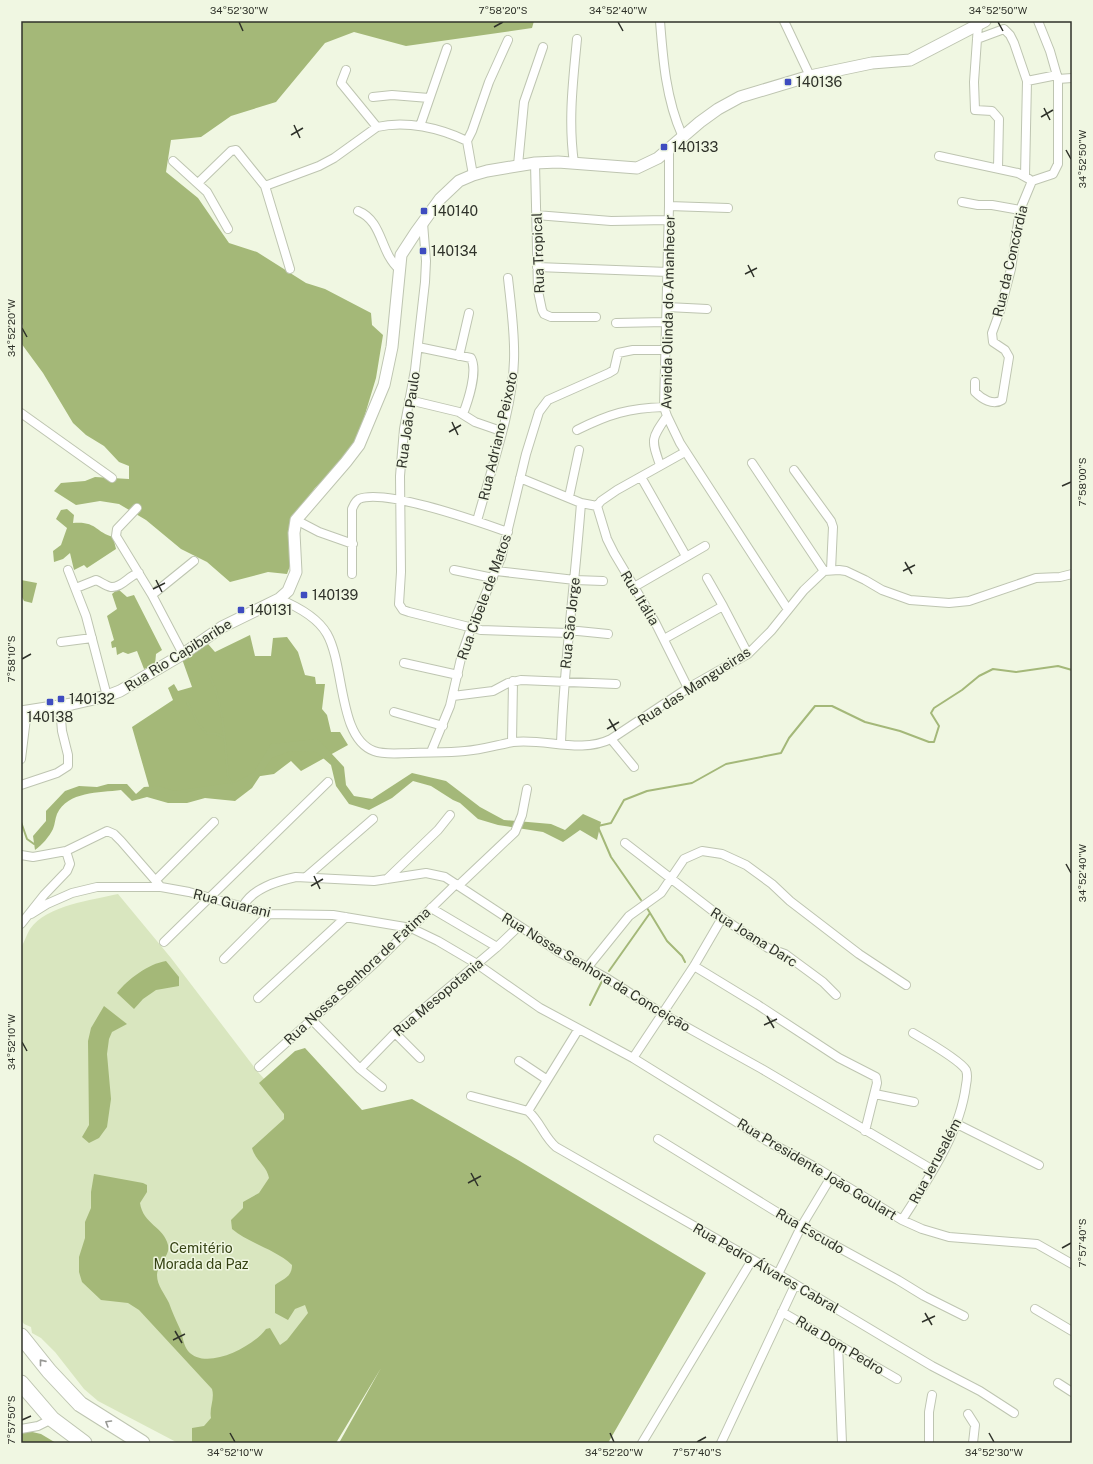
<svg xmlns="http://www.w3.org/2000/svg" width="1093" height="1464" font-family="'Public Sans',sans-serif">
<rect width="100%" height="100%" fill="#f0f7e2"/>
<path fill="#d9e6bf" d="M118,894l53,64 87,114 96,108 -18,263h-158l-80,-42 -14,-12 -29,-37 -14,-14 -9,-5 -1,-6 -7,-3 -3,-4v-372c3,-6 6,-14 9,-19 17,-24 62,-29 88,-35z"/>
<path fill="#a4b878" d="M21,21h513l-2,7 -126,18 -52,-14 -29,11 -49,59 -45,14 -30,21 -30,3 -5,32 32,26 31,45 28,9 49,31 19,6 46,24 1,12 11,10 -7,43 -22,73 -39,37 -17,22v34l-11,30 -19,-2 -38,10 -23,-20 -26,-13 -35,-29 -27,-16 -19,-3 -24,4 -22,-14 7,-8 24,-2 10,-4 34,2v-13l-10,-4 -15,-16 -18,-11 -13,-12 -30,-50 -22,-30 2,-17 -2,-5z
M67,509l7,6 -1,8c24,-2 22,9 40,14l3,12 -29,19 -3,-3 -10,5 -4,-17 -7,6 -9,3 -1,-11 8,-6 6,-17 -11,-9 5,-9z
M21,580l16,3 -5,20 -8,-2 -3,-6z
M118,589l9,8 7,-2 28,55 -6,4 -1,11 -11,4 -7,-18 -9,3 -5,-2 -6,3 -1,-8 -4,1 -1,-6 3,-2 -7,-24 10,-7 -5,-15z
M250,635l5,21h16l2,-18 14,-1 11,15 7,23 10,2 1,7h9l-3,25 5,6 4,17h9l8,13 -47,26 -10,-10 -17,13 -27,4 -6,8 -89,11 -20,-70 41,-27 -5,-12 6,-4 4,7 14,-4 -10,-28 26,-15 7,8z
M166,961l13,16v9l-23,4 -13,9 -9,10 -17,-16c11,-14 31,-29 49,-32z
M104,1006l23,18 -15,8 -3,7 -2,15 4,45 -4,28 -8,11 -10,5 -7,-6 7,-12 -1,-84 3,-13z
M305,1048l57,62 50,-11 106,61 188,113 -98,170h-269l42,-75 -45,75h-144v-15l12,-2 7,-8c-2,-10 4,-19 1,-29l-73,-79 -11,-7 -27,-3 -19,-18 -3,-10v-15l6,-19v-16l6,-14v-16l3,-18 49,9 4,2v7l-7,11c3,21 24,24 28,42 3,11 -11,19 -11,30 0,11 8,19 12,28 3,9 7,17 11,26 3,7 3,16 8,22 18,21 66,-5 78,-22l4,-1 10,17 7,-5 21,-27 -3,-8 -10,4 -7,11 -13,-7v-28c7,-6 17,-7 17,-20 -17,-16 -42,-21 -60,-36l-1,-9 12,-12v-6l16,-9 10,-15c-2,-12 -14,-18 -17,-30l32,-29v-5l-25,-31 36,-32z
M28,1431l13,3 15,9h-35v-11z"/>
<path fill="#a4b879" d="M318,739l26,28 2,18 8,11 18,3 40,-26 34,8 34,26 24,13 47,4 14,6 18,-16 18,8 -4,18 -17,-10 -17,12 -20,-10 -45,-7 -20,-6 -18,-16 -7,-3 -22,-14 -18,-5 -21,17 -23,12 -20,-6 -13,-18 -5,-21 -15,-13 -26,-1 -18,7 -20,30 -17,13 -30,-3 -18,5h-19l-21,-6 -15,4 -11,-11c-22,3 -53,1 -64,24 -2,5 -2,10 -4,15 -4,8 -11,16 -18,21l-2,-14 13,-15v-10l19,-20 14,-5 18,1 11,-3h19l9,10 8,-7 14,-1 16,5 63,-9 17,-10 17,-28z"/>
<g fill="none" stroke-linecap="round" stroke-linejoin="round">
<path stroke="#a4b879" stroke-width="2" d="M209,675c15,26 16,71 19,101l4,8
M187,702l11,21 8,10 11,1 6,3
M21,822l6,17 7,5 1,-1
M598,826l13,-3 13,-23 23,-9 45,-8 34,-19 55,-11 8,-15 26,-32h17l33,16 35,9 29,11h5l5,-16 -8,-13 3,-5 28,-18 17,-14 14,-7 23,3 42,-6 14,4
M598,827l13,30 30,43
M647,908l20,33 15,15 3,6
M609,971l41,-58
M590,1005l12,-24"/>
<g stroke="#bec5b1" stroke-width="10">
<path id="street" d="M660,21c3,39 6,78 22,114
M784,21l26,55
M978,25l-4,57 1,28 17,1 7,8 -1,49
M977,39l27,-10 6,6 4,8 13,38 -2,95
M346,70l-5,13 36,44
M1058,79l14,-1
M1027,81l30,-6
M373,97l19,-2 37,3
M420,126l27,-78
M669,148v58l-5,201 3,9 13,27 107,165
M939,156l79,17 11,6
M173,161l34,31 21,37
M535,163l3,128 4,19 2,4 7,3h45
M574,163c-6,-42 -1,-82 3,-124
M518,165l6,-63 19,-55
M473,175l-6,-34 5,-10 17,-49 19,-42
M198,183l33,-32 5,-1 29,36 25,83
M265,186l54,-20 15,-8 43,-31c29,-7 63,1 90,14
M962,202l16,3h14l28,5
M669,206l59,2
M358,211c25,10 22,42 41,58
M536,215l75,6 57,-1
M423,223l3,38 -1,21 -10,88 -11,59 -4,47 1,96 -2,32 4,6 6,2 72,18 87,3
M537,267l131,5
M667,307l40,2
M616,323l50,-1
M418,347l53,11c7,13 -3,43 -8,56
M459,356l10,-43
M975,382v10c7,7 18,14 27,8l7,-43 -4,-7 -12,-8 -1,-9 8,-22 11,-42 9,-59 12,-29 21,-7 5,-10v-85l-8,-28 -12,-30
M409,400l50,12 16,10 26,9
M21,413l91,65
M577,430c32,-16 52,-22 87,-23
M752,463l72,108
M660,465c-9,-26 -9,-26 7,-49
M794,470l37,51 2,6 -2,43
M641,477l45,79
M520,478l61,25 16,3
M569,497l10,-47
M597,506l10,33 7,14 41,69 33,66
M597,506l4,-5 16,-11 68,-38
M137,508l-20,21 -1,7 36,59 31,59
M296,520l23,12 34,12
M477,521c13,-48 36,-112 37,-161 1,-27 -3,-54 -6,-82
M68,570l18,46 21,80
M454,570l39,8
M496,571l79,9 28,1
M352,574v-65c2,-4 3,-8 7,-10 26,-11 120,23 149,33
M707,578l16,28 25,48
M634,587l71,-41
M76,588l20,-8c5,2 10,6 15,7 11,1 18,-12 28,-14
M152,595l42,-34
M279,599c17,7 39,19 48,35 18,32 11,104 47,117 11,4 25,2 36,2 18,-1 37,0 55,-2 16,-1 32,-6 48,-9 33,-4 67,12 98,-3l77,-51 60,-34 23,-23 33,-41 20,-19 15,-1 7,1 19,9 17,10 28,10 39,3 20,-2 67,-23 24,-1 12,-3
M568,630l40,4
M664,639l59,-33
M61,642l31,-4
M404,663l54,12
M453,696l40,-5 15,-8 13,-3 95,4
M394,712l49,14
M611,739l23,28
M512,742l1,-61
M561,743c3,-80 14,-160 20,-240
M431,752l19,-46 12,-52 9,-26 30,-70 25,-104 13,-42 9,-12 61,-27 5,-3 4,-17 15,-3h33
M21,759l6,-49
M21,785l36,-12 11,-7v-11l-6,-24 -2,-24
M625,843l97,75 46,30 17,6 38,28 13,13
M21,855l12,2 33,-6
M306,877l67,-58
M387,879l51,-49 12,-15
M156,880l58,-58
M459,885l56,-53 7,-17 5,-26
M243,906c10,-18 34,-25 53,-29l78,4 52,-8 19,4 114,75 49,27 55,35 99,55 171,101
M431,908l66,39
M31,914l16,-10 25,-11 25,-6h64l28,5 80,22 64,1 78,13 27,13 39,23 63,44 93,50 134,83 48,26 87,53 20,9 27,8 88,7 35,20
M21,924l23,-29 23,-24 3,-7 -4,-13 41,-20 7,3 7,7 40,46
M164,942l164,-160
M224,959l45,-45
M694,966l64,39 81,53 37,19 1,6 -12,48
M587,968l42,-52 32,-23 23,-34 18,-8 20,3 24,11 26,19 18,17 69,53 47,31
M258,998l88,-81
M311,1019l49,50 22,18
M395,1033l25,25
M633,1058l61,-92 28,-48
M519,1061l27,18
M259,1067l117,-105 80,-78
M360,1069l35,-36 102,-86 21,-20
M875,1094l39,8
M471,1096l57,15
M528,1111c12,10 16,26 28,36l222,127 154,92 48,25 34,22
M528,1111l50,-81
M957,1124l82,41
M658,1139l143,88 97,53 26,16 40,20
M902,1220c26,-41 58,-86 64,-135 1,-5 2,-10 0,-15 -6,-10 -41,-30 -53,-37
M778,1274l23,-47 30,-50
M1035,1309l37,22
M782,1312l115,67
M838,1344l4,99
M1058,1383l14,9
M968,1414l7,11 -2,18
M21,1429l17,-3 14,-7
M642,1443l110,-183
M721,1443l74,-158
M929,1443v-31l3,-17"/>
</g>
<g stroke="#bec5b1" stroke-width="13">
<path id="secondary" d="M21,712l51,-8 35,-8 13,-5 63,-37 39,-27 57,-28 9,-8 8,-19 -2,-39 2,-13 50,-58 13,-17 25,-60 8,-38 9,-92 15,-23 24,-33 19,-18 14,-6 14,-4 48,-8 23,-1 79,6 21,-10 42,-36 18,-13 22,-12 70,-21 62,-13 38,-3 75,-39"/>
</g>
<g stroke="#bec5b1" stroke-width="17">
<path id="highway" d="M21,1336l28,35 31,33 62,39
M21,1383l31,36 32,24"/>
</g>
<use href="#street" stroke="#fff" stroke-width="8"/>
<use href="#secondary" stroke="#fff" stroke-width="11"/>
<use href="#highway" stroke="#fff" stroke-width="15"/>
</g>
<defs><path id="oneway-chevron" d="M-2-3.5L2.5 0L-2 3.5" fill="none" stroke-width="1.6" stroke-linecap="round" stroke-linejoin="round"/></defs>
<g stroke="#979894">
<use href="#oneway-chevron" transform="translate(42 1362) rotate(-129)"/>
<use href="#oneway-chevron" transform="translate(108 1423) rotate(-149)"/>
</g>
<path fill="none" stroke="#2f322a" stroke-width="1.5" d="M239,22l4,9M618,22l5,9M998,22l5,9M494,27l9,-5M1044,108l6,12M1041,117l12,-7M294,125l6,13M291,135l12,-7M1066,150l5,9M748,265l6,12M745,274l12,-6M22,328l5,9M452,422l6,13M449,432l12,-7M1062,486l9,-4M905,562l7,12M903,571l12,-6M156,580l6,12M153,589l12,-6M22,659l9,-5M609,719l7,12M607,729l12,-7M1066,864l5,9M314,876l6,13M311,886l12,-7M767,1016l7,12M764,1025l13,-6M22,1042l5,9M471,1173l7,13M468,1183l13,-7M1062,1248l9,-5M925,1313l7,12M922,1322l13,-6M175,1331l7,12M173,1340l12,-6M22,1420l9,-4M230,1433l5,9M610,1433l4,9M989,1433l5,9M697,1442l9,-5"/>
<g fill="#3f4cc0" stroke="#f0f7e2" stroke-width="1.5">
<rect x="784" y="78" width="8" height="8" rx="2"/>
<rect x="660" y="143" width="8" height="8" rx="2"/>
<rect x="420" y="207" width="8" height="8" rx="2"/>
<rect x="419" y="247" width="8" height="8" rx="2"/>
<rect x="300" y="591" width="8" height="8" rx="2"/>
<rect x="237" y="606" width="8" height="8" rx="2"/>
<rect x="57" y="695" width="8" height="8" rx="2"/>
<rect x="46" y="698" width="8" height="8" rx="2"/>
</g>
<g text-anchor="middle" stroke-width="3" stroke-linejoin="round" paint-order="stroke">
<g font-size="14" fill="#2f322a" stroke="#f0f7e2" text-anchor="start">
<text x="796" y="87">140136</text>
<text x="672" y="152">140133</text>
<text x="432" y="216">140140</text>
<text x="431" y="256">140134</text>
<text x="312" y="600">140139</text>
<text x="249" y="615">140131</text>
<text x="69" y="704">140132</text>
<text x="50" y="722" text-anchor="middle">140138</text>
</g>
<g font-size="14" fill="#2f322a" stroke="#f0f7e2">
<text transform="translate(538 253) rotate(-92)" y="5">Rua Tropical</text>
<text transform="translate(1010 261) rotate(-77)" y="5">Rua da Concórdia</text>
<text transform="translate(668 312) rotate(-89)" y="5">Avenida Olinda do Amanhecer</text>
<text transform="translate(408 420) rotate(-82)" y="5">Rua João Paulo</text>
<text transform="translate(498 436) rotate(-77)" y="5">Rua Adriano Peixoto</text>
<text transform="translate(484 597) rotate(-70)" y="5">Rua Cibele de Matos</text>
<text transform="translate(640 598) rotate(59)" y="5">Rua Itália</text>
<text transform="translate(570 623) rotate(-84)" y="5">Rua São Jorge</text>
<text transform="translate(178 655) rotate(-32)" y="5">Rua Rio Capibaribe</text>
<text transform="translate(694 686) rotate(-33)" y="5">Rua das Mangueiras</text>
<text transform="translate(232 903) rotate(14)" y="5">Rua Guarani</text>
<text transform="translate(754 937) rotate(32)" y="5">Rua Joana Darc</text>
<text transform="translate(596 972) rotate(31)" y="5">Rua Nossa Senhora da Conceição</text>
<text transform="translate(357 976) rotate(-43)" y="5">Rua Nossa Senhora de Fatima</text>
<text transform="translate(438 997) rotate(-40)" y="5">Rua Mesopotania</text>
<text transform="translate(935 1161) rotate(-62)" y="5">Rua Jerusalém</text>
<text transform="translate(817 1169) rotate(31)" y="5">Rua Presidente João Goulart</text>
<text transform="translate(810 1231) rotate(30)" y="5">Rua Escudo</text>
<text transform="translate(766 1268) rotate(30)" y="5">Rua Pedro Álvares Cabral</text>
<text transform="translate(840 1345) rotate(31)" y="5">Rua Dom Pedro</text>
</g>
<g font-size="14" fill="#354213" stroke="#f0f7e2">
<text x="201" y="1253">Cemitério<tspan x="201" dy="16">Morada da Paz</tspan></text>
</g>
</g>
<rect width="1093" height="1464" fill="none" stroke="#f0f7e2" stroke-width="44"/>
<rect x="22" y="22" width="1049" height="1420" fill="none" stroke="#2f322a" stroke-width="1.5"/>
<g font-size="10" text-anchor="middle" fill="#2f322a">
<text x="239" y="14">34°52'30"W</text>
<text x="503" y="14">7°58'20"S</text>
<text x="618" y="14">34°52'40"W</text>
<text x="998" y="14">34°52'50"W</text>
<text transform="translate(1082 159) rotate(-90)" y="4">34°52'50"W</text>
<text transform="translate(11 328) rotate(-90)" y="4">34°52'20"W</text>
<text transform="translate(1082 482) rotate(-90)" y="4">7°58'00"S</text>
<text transform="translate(11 659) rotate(-90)" y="4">7°58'10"S</text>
<text transform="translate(1082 873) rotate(-90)" y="4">34°52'40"W</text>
<text transform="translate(11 1042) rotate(-90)" y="4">34°52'10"W</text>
<text transform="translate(1082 1243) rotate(-90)" y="4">7°57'40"S</text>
<text transform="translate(11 1420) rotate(-90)" y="4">7°57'50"S</text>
<text x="235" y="1456">34°52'10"W</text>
<text x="614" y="1456">34°52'20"W</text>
<text x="697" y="1456">7°57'40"S</text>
<text x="994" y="1456">34°52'30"W</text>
</g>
</svg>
